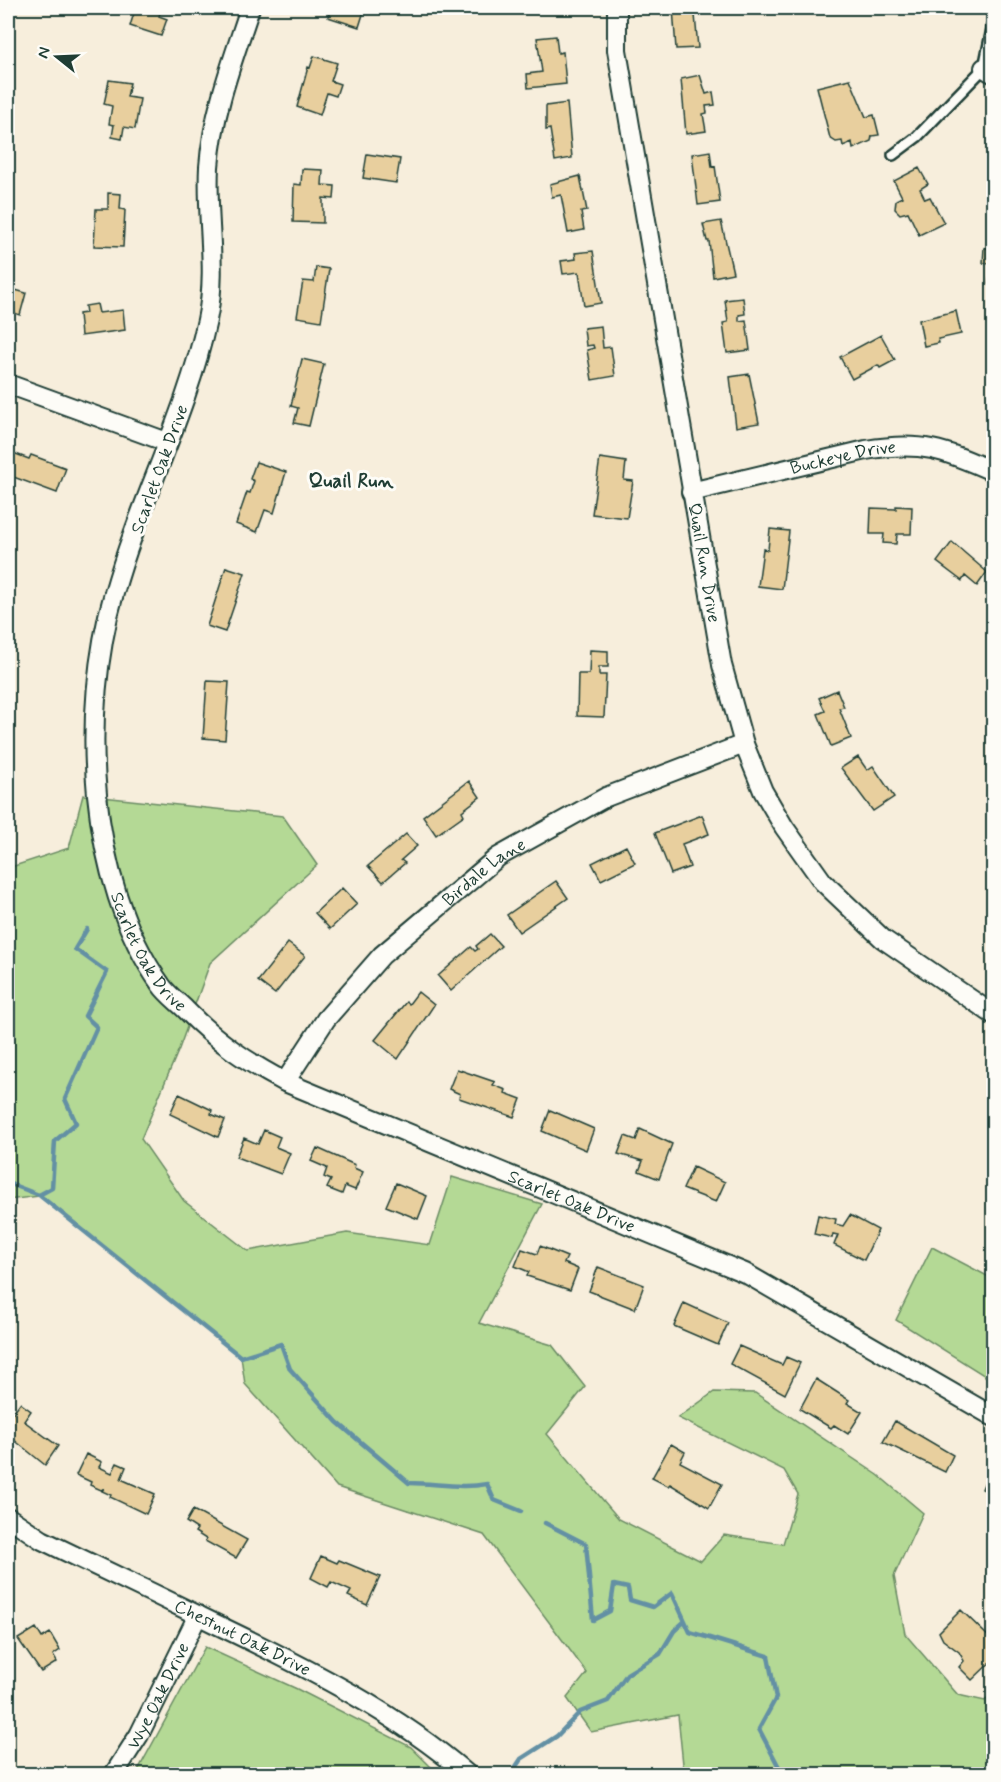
<svg xmlns="http://www.w3.org/2000/svg" width="1001" height="1782" font-family="Mynerve,sans-serif">
<rect width="100%" height="100%" fill="#f7eedc"/>
<filter id="ink" filterUnits="userSpaceOnUse"><feTurbulence type="fractalNoise" baseFrequency=".0167" numOctaves="2"/><feDisplacementMap in="SourceGraphic" scale="12" xChannelSelector="R" yChannelSelector="G"/><feConvolveMatrix kernelMatrix="1 2 1 2 8 2 1 2 1" color-interpolation-filters="sRGB"/></filter>
<g filter="url(#ink)">
<path fill="#b4d995" stroke="#6a8b64" stroke-width="1.5" d="M83,795l200,21 34,49 -107,98 -31,86 -38,90 43,62 64,50 99,-18 83,12 22,-68 90,27 -63,119 73,22 33,42 -38,47 72,85 82,42 23,-26 59,9 15,-50 -14,-24 -106,-52 36,-26 41,1 123,82 45,38 -29,63 11,58 53,61 27,6 8,-11v84h-309l-6,-59 -87,17 -24,-34 20,-25 -103,-138 -147,-48 -92,-103 -4,-27 -202,-161 -31,4v-332l61,-20z
M932,1247l61,32v102l-97,-61z
M205,1647l92,42 114,58 27,27h-302z"/>
<g fill="none" stroke-linecap="round" stroke-linejoin="round">
<path stroke="#6390a4" stroke-width="4.5" d="M8,1183l31,12 202,162 40,-13 9,25 47,53 72,61c27,0 52,6 78,1l7,16 27,11
M39,1195l13,-7 3,-47 21,-18 -11,-24 32,-72 -12,-11 22,-44 -32,-23 12,-20
M545,1523l41,21 7,76 17,-9 4,-26 14,3 2,12 23,7 19,-14 18,39 78,24 8,42 -17,31 21,40 13,5
M511,1774l10,-15 36,-23 23,-24 28,-11 19,-27 33,-20 14,-23 11,-10"/>
</g>
<path fill="#e8cf9e" stroke="#1f3d34" stroke-width="1.5" d="M128,8h34l-3,8 8,3 -6,17 -31,-10 4,-13 -7,-2z
M331,8h34l-6,19 -31,-10z
M673,8h19l1,7h2l3,33 -22,1z
M556,36l2,17 5,-1 3,32 -38,4 -1,-14 15,-2 -5,-34z
M314,56l23,7 -6,18 9,3 -4,12 -9,-3 -7,22 -23,-8 11,-40 2,1z
M700,75l6,19 7,-2 2,13 -9,1 1,7 -4,1 3,17 -20,3 -5,-55z
M850,79l16,38 8,-2 5,20 -7,1 -1,5 -18,8 -1,-7 -9,4 -1,-5 -6,1 -6,-4 -13,-51z
M109,80l21,3 -3,14 13,2 -5,30 -11,-2 -2,12 -10,-2 2,-12 -5,-1 3,-18 -8,-2z
M567,103l5,55 -17,3 -5,-32 -4,1v-24z
M710,151l2,16 3,-1 5,36 -22,3 -6,-51z
M367,154l33,5 -4,24 -33,-5z
M919,168l9,16 -8,5 5,10 5,-2 14,26 -25,12 -11,-23 -8,2 -5,-5 1,-9 6,-3 -8,-16z
M302,169l21,1 -1,15 13,1 -1,13 -11,-1v25l-30,-1 1,-38 7,1z
M580,176l7,35 -6,1 3,18 -16,3 -7,-38 -9,2 -2,-13z
M108,193l13,1 -1,15 5,1 -2,37 -29,-1 2,-37h12z
M721,221l12,52 -20,4 -4,-36h-2l-4,-17z
M994,240v63l-3,-19h-2l2,-20 -8,-1 1,-15h7z
M593,251l8,52 -17,3 -5,-34 -16,2 -2,-13 15,-2 -1,-6z
M316,267l13,2 -8,52 -24,-4 6,-36 11,1z
M8,288l18,5 -6,22 -12,-4z
M743,298l2,16 -6,1v6l7,-1 4,30 -23,3 -4,-30 5,-1 -3,-22z
M97,304l2,9 24,-3 2,20 -44,6 -2,-22 7,-1 -1,-7z
M956,311l5,23 -23,5 1,4 -15,3 -5,-26z
M601,326l2,22 8,-1 4,29 -23,4 -5,-30 7,-2 -1,-3 -7,1 -2,-18z
M881,335l14,25 -15,8 -2,-3 -26,14 -12,-22z
M302,359l22,5 -15,62 -15,-3 4,-15 -7,-2z
M749,374l10,49 -23,4 -6,-50z
M8,451l21,8 2,-4 35,13 -9,25 -49,-18z
M600,458l26,4 -2,18 9,1 -6,37 -35,-4z
M256,462l30,10 -12,41 -9,-3 -8,22 -21,-8 11,-32 3,1 4,-12 -4,-2z
M896,506l16,1 -1,27h-14l-1,10 -13,-1 1,-9h-14l1,-26 25,1z
M770,529l19,2 -7,58 -24,-3 5,-37 5,1z
M952,542l35,30 -10,14 -12,-10 -3,5 -25,-19z
M226,567l19,6 -20,59 -18,-6z
M590,650l18,1v16h-9v8h7l-2,42 -27,-1 1,-42h11z
M207,681l22,1 -4,58 -22,-2z
M837,690l7,17 -5,1 12,30 -20,8 -13,-32 7,-3 -6,-13z
M858,757l9,13 6,-4 21,31 -21,14 -32,-43z
M469,781l11,16 -18,14 2,4 -28,20 -13,-19z
M702,815l7,19 -27,10 8,23 -19,7 -16,-41z
M406,834l11,12 -16,14 4,3 -22,19 -15,-16z
M626,846l9,17 -34,17 -9,-17z
M556,881l12,17 -49,34 -12,-17z
M342,888l15,16 -27,25 -15,-16z
M490,934l11,12 -50,45 -13,-15 33,-29 4,4 3,-2 -2,-3z
M288,943l17,13 -30,38 -17,-13z
M418,992l16,13 -36,54 -23,-19 31,-38 3,2z
M457,1069l38,13 -2,3 13,5 -1,3 16,6 -7,18 -55,-19 1,-4 -11,-5z
M179,1094l33,16 -1,4 14,6 -7,17 -48,-23z
M550,1110l44,19 -8,21 -44,-19z
M640,1129l32,15 -13,35 -20,-8 4,-10 -25,-7 7,-18 11,4z
M264,1130l16,7 -4,10 14,6 -9,21 -45,-17 8,-19 14,6z
M317,1148l38,17 -1,3 9,4 -8,18 -10,-4 -3,8 -15,-6 4,-8 -7,-3 3,-9 -16,-7z
M693,1167l32,15 -9,20 -33,-13z
M396,1183l31,13 -9,23 -32,-13z
M818,1215l18,4 -1,5 8,2 7,-11 28,15 -14,30 -30,-15 4,-10 -5,-1 -1,4 -18,-4z
M540,1246l27,11 -3,6 14,6 -8,21 -43,-14 2,-4 -14,-6 7,-17 15,5z
M598,1267l46,18 -9,24 -46,-18z
M684,1303l44,20 -10,22 -44,-19z
M739,1346l43,19 4,-8 14,6 -15,31 -55,-30z
M816,1379l33,21 -2,3 15,9 -14,22 -14,-9 -3,3 -31,-19z
M20,1403l11,8 -7,10 34,25 -13,19 -37,-30v-24l4,3z
M895,1421l58,34 -8,17 -62,-30z
M671,1444l14,8 -5,10 42,22 -13,24 -39,-24 -2,2 -16,-8z
M86,1454l16,8 -3,5 13,6 5,-10 9,4 -5,12 34,15 -9,20 -36,-17 1,-2 -9,-4 2,-3 -3,2 -11,-5 1,-3 -15,-7z
M988,1474l6,2v19l-12,-6z
M193,1510l54,30 -11,18 -31,-17 1,-2 -11,-7 2,-3 -11,-7z
M321,1556l16,7 2,-3 41,17 -13,28 -19,-9 3,-5 -20,-9 -3,5 -17,-9z
M961,1610l27,26 3,-4 3,2v25l-22,21 -13,-13 5,-6 -5,-9 -16,-12 -4,-8z
M36,1628l6,10 8,-5 10,17 -7,5 4,7 -16,10 -23,-33z"/>
<g fill="none" stroke-linecap="round" stroke-linejoin="round">
<g stroke="#1f3d34" stroke-width="14">
<path id="service" d="M893,155l24,-18 67,-69 10,-49"/>
</g>
<g stroke="#1f3d34" stroke-width="22">
<g id="minor">
<path id="s1" d="M250,8c-17,52 -37,103 -41,159 -3,51 9,102 -2,153 -20,94 -67,180 -93,273 -34,119 -27,288 47,392 6,9 17,17 25,25 30,31 61,52 99,72l460,191 249,144"/>
<path id="s2" d="M617,8v42l105,615 22,79 19,47 21,36 39,55 60,57 111,76"/>
<path d="M984,68l10,6"/>
<path d="M8,384l159,58"/>
<path id="s3" d="M691,492l175,-42c55,-9 77,-1 128,22"/>
<path id="s4" d="M285,1082l41,-63 56,-64 116,-98 108,-60 138,-53"/>
<path id="s5" d="M8,1517l34,23c61,29 123,59 184,89 85,41 169,83 241,145"/>
<path id="s6" d="M114,1774l25,-39 59,-120"/>
</g>
</g>
<use href="#service" stroke="#fdfcf7" stroke-width="9"/>
<use href="#minor" stroke="#fdfcf7" stroke-width="18"/>
</g>
</g>
<g text-anchor="middle" stroke-width="6" stroke-linejoin="round" paint-order="stroke">
<g font-size="18" fill="#1f3d34" stroke="#fdfcf7">
<text dy="6" stroke="none"><textPath href="#s3" startOffset="156">Buckeye Drive</textPath></text>
<text transform="translate(159 469) rotate(-70)" y="6">Scarlet Oak Drive</text>
<text dy="6" stroke="none"><textPath href="#s2" startOffset="562">Quail Run Drive</textPath></text>
<text dy="6" stroke="none"><textPath href="#s4" startOffset="292">Birdale Lane</textPath></text>
<text dy="6" stroke="none"><textPath href="#s1" startOffset="978">Scarlet Oak Drive</textPath></text>
<text dy="6" stroke="none"><textPath href="#s1" startOffset="1482">Scarlet Oak Drive</textPath></text>
<text dy="6" stroke="none"><textPath href="#s5" startOffset="264">Chestnut Oak Drive</textPath></text>
<text dy="6" stroke="none"><textPath href="#s6" startOffset="90">Wye Oak Drive</textPath></text>
</g>
<g font-size="20" font-weight="bold" fill="#1f3d34" stroke="#fdfcf7">
<text x="351" y="487">Quail Run</text>
</g>
</g>
<rect width="1001" height="1782" fill="none" stroke="#fdfcf7" stroke-width="30"/>
<rect x="15" y="15" width="971" height="1752" fill="none" stroke="#1f3d34" stroke-width="2" filter="url(#ink)"/>
<g transform="translate(57 57) rotate(288)" stroke="#fdfcf7" stroke-width="4.5" paint-order="stroke">
<path d="M0-4.5L10 22L0 15L-10 22Z" fill="#1f3d34"/>
<text y="-9" font-size="16" font-weight="bold" text-anchor="middle" fill="#1f3d34">N</text>
</g>
</svg>
